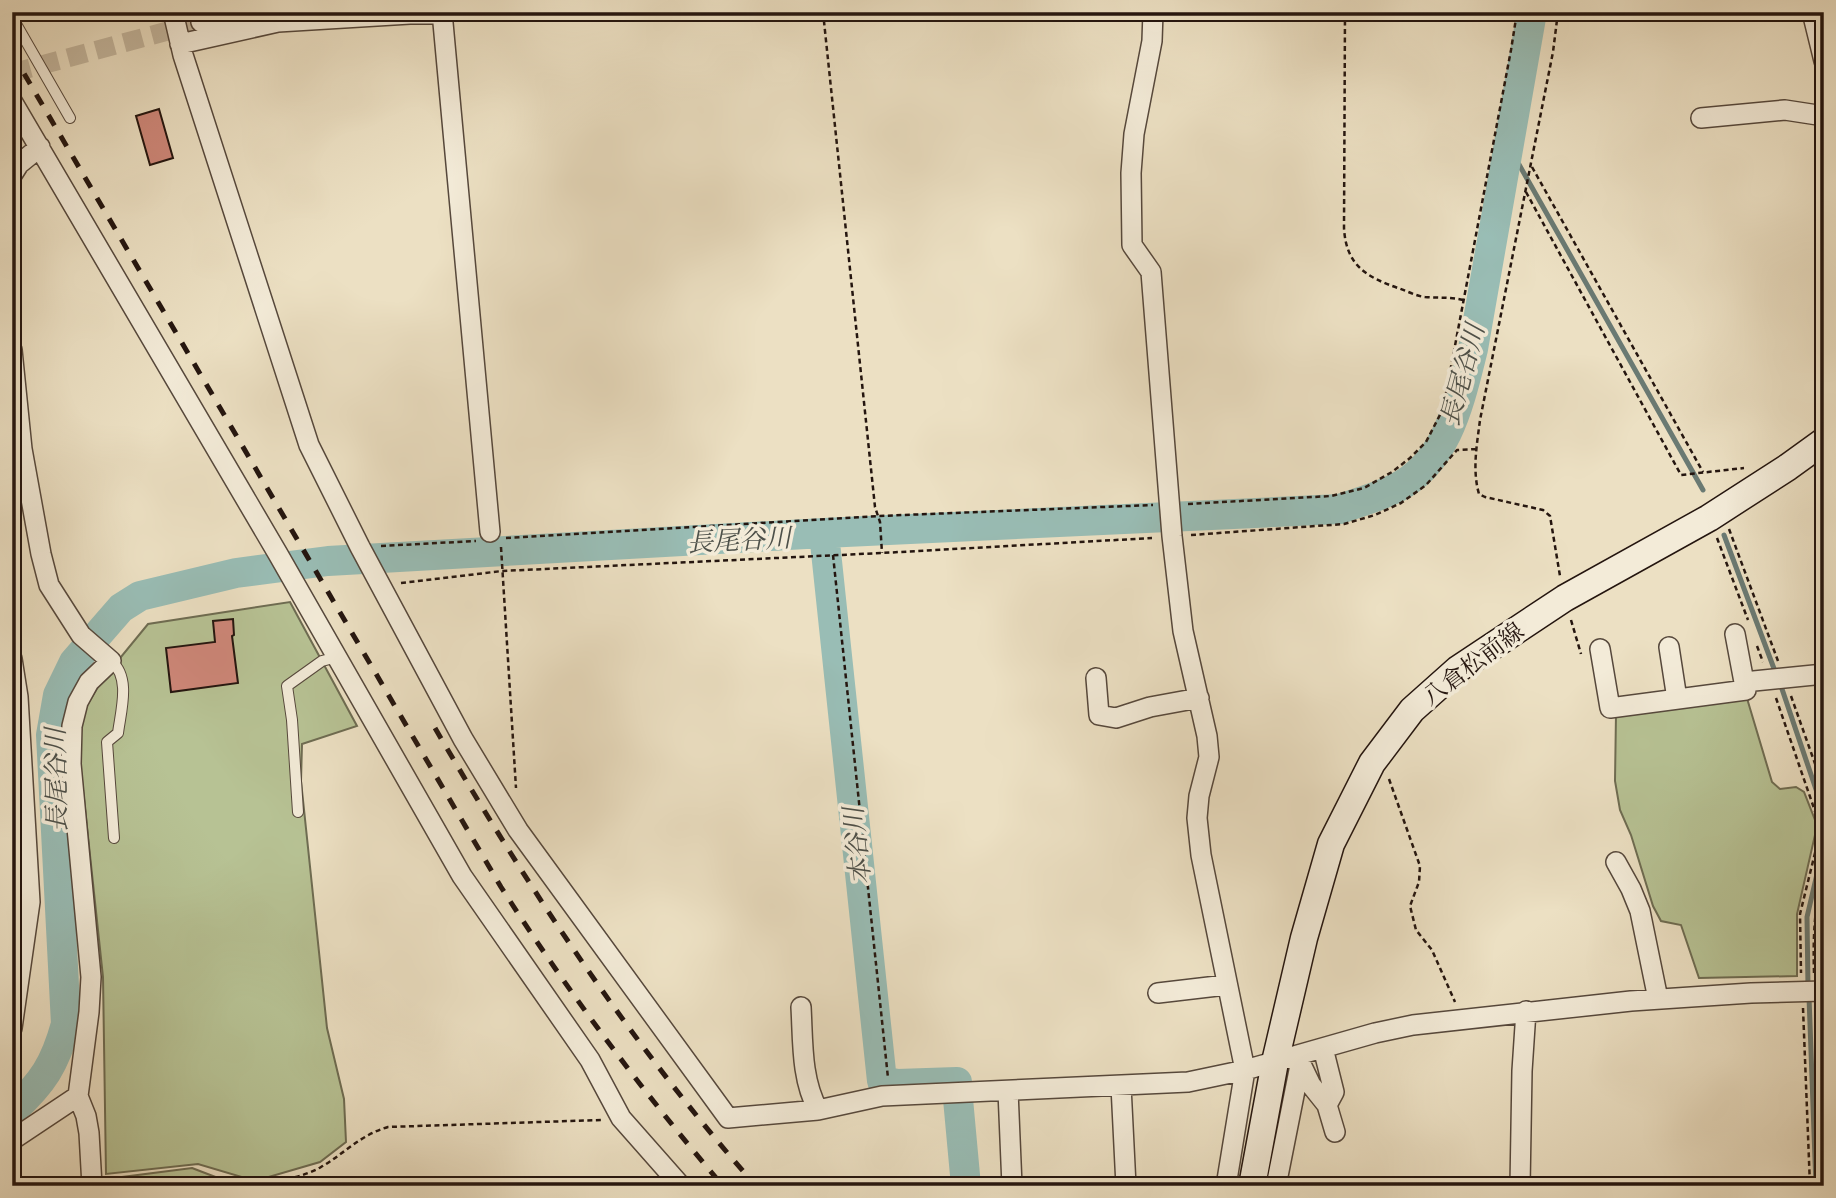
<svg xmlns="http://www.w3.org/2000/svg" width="1836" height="1198" font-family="'IM FELL Double Pica','Noto Serif JP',serif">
<rect width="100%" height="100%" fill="#ece0c3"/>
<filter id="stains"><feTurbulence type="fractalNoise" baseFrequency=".00286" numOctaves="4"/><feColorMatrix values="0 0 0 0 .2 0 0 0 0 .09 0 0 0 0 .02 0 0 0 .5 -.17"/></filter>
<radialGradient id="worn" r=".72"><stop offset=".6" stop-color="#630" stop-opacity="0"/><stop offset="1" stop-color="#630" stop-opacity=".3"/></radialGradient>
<path fill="#b7c294" stroke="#6e6c52" stroke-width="2" d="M290,602l67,124 -55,18 -1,37 26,247 17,71 2,43 -26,20 -65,19 -57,-17 -92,10 -3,-197 -24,-225 4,-40 19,-32 46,-56z
M1746,695l26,87 8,7 16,-2 8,5 11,28v15l-18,79v62l-98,2 -18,-53 -20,-4 -8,-15 -22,-71 -11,-25 -5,-29 1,-67z
M192,1168l47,18h-141l1,-6z"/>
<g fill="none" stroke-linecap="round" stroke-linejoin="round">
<path stroke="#6a7a73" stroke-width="5" d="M1508,145l195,345
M1724,535l52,139
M1780,683l44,130
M1808,987l-1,-70 17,-73
M1809,997l7,189"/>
<path stroke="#99bdb5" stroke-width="30" d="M824,533l58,548 15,3 60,-2v4
M958,1099l8,87
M12,1111c31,-28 43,-47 54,-87l-15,-289 7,-40 16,-33 47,-54 19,-12 96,-23 92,-12 496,-28 516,-24c18,-7 39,-12 56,-21 52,-26 64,-88 77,-139l59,-337"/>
</g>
<path fill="#ce8779" stroke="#24150f" stroke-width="2" d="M159,109l14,49 -23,7 -14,-49z
M233,619l1,16 -2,1 6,47 -67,9 -5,-44 49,-6 -2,-21z"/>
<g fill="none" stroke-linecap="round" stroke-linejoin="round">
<path stroke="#c4b79f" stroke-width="19" stroke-dasharray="19 10" stroke-linecap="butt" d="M12,73l189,-51"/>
<g stroke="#56483c" stroke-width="12">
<path id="service" d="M12,17l58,101
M111,661c20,16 10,49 7,72l-11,9 7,96
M298,812l-6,-92 -5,-34 35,-25 15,-4"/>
</g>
<g stroke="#56483c" stroke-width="22">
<path id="minor" d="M173,12l10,43 126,390 51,102 103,192 55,91 210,288 90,-8 64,-14 306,-14 57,-12 130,-37 38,-8 218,-24 120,-8 73,-2
M442,12l48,520
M1153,12l-1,29 -18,93 -3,39 1,72 19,27 21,264 11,95 24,105 2,21 -10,39 -2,22 4,37 44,215 -19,116
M1812,12l12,49
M201,22l49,-10
M180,44l98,-22 132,-8h32
M12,101l266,453 184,322 128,184 31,58 60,68
M1701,118l84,-8 39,6
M12,175l7,-11 21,-17
M12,350l10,99 19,105 8,31 32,50 30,26 -22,21 -11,20 -6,24 -1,38 20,213 -2,35 -11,84 8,20 3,17 3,53
M1735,634l9,48
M1669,647l8,52
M1600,649l10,59 136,-18 -2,-8 80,-8
M12,659l6,38 12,205 -18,126
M1096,678l3,37 17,3 34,-11 49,-9
M1616,862l15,27 9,22 18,88
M1158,993l68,-8
M801,1007c2,34 0,72 17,103
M1323,1048l11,44 -7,13 8,27
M1300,1062l11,23 16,20
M1121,1086l5,100
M1008,1091l4,95
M12,1140l66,-44
M1276,1186l26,-131
M1520,1186l2,-115 4,-60"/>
</g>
<g stroke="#24150f" stroke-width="29">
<path id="secondary" d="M1252,1186l23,-124 29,-124 27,-94 41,-81 40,-53 46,-41 107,-71 144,-80 79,-51 36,-26"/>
</g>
<path stroke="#24150f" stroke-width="2.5" stroke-dasharray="5 3.5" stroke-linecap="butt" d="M823,12l52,495 5,15 2,31
M1345,12l-1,216c2,37 22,49 54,60 9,3 18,8 27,9 13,1 25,0 38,3
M1558,12l-5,40 -73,368c-3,24 -8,50 -1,74l6,3 58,13 7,6 10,60
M1824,156l-4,145 4,84
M1532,167l171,305
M1526,192l155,283 63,-7
M1188,504l143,-8 33,-8 28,-16 18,-14 16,-16 17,-33 68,-359 6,-38
M1729,529l49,132
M1191,535l153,-11 31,-9 26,-12 25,-18 31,-35 19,-1
M506,538l373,-22 274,-11
M1717,538l31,82
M381,546l95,-5
M501,547l15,241
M833,555l55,523
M401,583l101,-12 380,-18 270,-15
M1571,620l10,34
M1757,646l6,16
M1791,696l33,93
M1776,698l42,122 -3,33 -15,61 1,59
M1389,779l31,87 -1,16 -9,24 6,24 16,20 23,52
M1814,973c-1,-36 0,-68 10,-102
M1803,1008l7,178
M1816,1011l6,175
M262,1186c19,-6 42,-9 59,-19 23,-13 39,-32 67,-40l213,-7"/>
<use href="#service" stroke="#f3ebd8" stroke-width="10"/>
<use href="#minor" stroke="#f3ebd8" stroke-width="19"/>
<use href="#secondary" stroke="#f3ebd8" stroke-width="26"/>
<path stroke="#24150f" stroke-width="5" stroke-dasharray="12 12" stroke-linecap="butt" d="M12,53l489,834c67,105 141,204 222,299
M435,728c95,163 196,316 321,458"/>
</g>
<g text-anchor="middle" stroke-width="7" stroke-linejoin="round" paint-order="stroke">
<g font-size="24" fill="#24150f" stroke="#f3ebd8">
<text transform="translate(1473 664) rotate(-37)" y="8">八倉松前線</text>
</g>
<g font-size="26" font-style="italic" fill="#4d5049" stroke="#f3ebd8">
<text transform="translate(1462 375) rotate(-75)" y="9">長尾谷川</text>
<text transform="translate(739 540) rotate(-3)" y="9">長尾谷川</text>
<text transform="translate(56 780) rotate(-91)" y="9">長尾谷川</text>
<text transform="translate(857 846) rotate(-96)" y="9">本谷川</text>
</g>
</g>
<rect width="1836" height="1198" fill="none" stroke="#ece0c3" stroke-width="42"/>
<rect x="14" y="14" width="1808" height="1170" fill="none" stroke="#24150f" stroke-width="3.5"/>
<rect x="21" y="21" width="1794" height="1156" fill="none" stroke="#24150f" stroke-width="2"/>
<rect width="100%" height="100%" filter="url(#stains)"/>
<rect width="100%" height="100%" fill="url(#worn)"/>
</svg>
